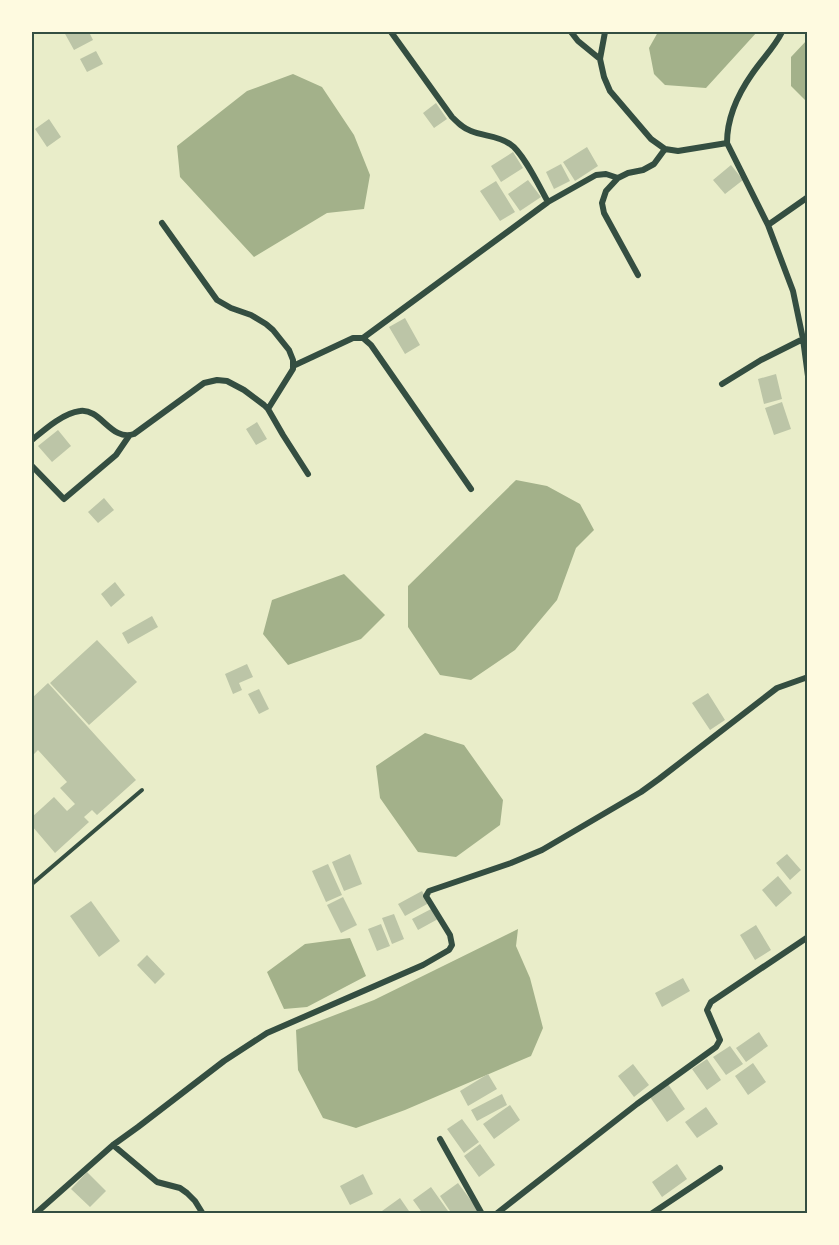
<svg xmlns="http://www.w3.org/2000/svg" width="839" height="1245" font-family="'Crimson Pro',serif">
<rect width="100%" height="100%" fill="#e9edc9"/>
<path fill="#a3b18a" d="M658,32h99l-51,56 -41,-3 -11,-11 -5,-26z
M807,40v62l-16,-16v-29z
M293,74l29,13 32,48 16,40 -6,34 -37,4 -73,44 -74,-80 -3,-31 70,-55z
M516,480l31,6 33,18 14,26 -18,18 -19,52 -42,50 -44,30 -31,-5 -32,-48v-41z
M344,574l41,41 -24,24 -73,26 -25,-31 9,-34z
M425,733l39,12 39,55 -3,25 -44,32 -38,-5 -38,-54 -4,-32z
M518,929l-2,17 14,32 13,50 -12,28 -126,54 -49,18 -33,-10 -25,-48 -2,-40 78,-30z
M350,938l16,38 -59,31 -23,2 -17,-37 38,-28z"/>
<path fill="#bcc5a7" d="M64,32h25l4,8 -19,10z
M96,51l7,13 -16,8 -7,-13z
M436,103l11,16 -13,9 -11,-15z
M49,119l12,18 -14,10 -12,-18z
M587,147l11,19 -23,15 -12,-19z
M513,152l10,16 -22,14 -10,-16z
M561,164l9,17 -16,8 -8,-17z
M731,165l12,15 -18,14 -12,-14z
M528,180l13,17 -21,14 -12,-17z
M496,181l19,31 -15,9 -20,-30z
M405,318l15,27 -15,9 -16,-27z
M776,374l6,25 -18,5 -6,-25z
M782,402l9,27 -17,6 -9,-27z
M257,422l10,17 -11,6 -10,-16z
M58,430l13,16 -19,16 -14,-16z
M104,498l10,12 -16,13 -10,-11z
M115,582l10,13 -14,12 -10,-13z
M152,616l6,11 -30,17 -6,-11z
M97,640l40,42 -48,43 -39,-42z
M247,664l6,13 -14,6 3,7 -9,4 -8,-20z
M48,683l88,97 -39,35 -5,-5 -8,7 5,5 -34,31 -23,-27v-9l22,-20 13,14 8,-7 -15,-16 7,-6 -29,-32 -6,6v-58z
M259,689l10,20 -10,5 -11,-20z
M708,693l17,27 -15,10 -18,-27z
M350,854l12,30 -18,7 -12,-29z
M787,854l14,16 -11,10 -14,-17z
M328,864l14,31 -16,7 -14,-31z
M778,876l14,17 -16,14 -14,-17z
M422,891l7,12 -24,13 -7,-12z
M343,897l14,28 -16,8 -14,-28z
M91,901l29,40 -21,16 -29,-41z
M433,908l5,11 -20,11 -6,-11z
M394,914l10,25 -12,5 -10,-26z
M381,924l9,22 -13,5 -9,-22z
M756,925l15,25 -16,10 -15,-25z
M147,955l18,19 -10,10 -18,-19z
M683,978l7,13 -28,16 -7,-14z
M759,1032l9,14 -22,16 -10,-14z
M730,1046l13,18 -17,11 -13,-18z
M707,1059l14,21 -14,10 -15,-21z
M753,1063l13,19 -18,13 -13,-19z
M633,1064l16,21 -15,12 -16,-21z
M488,1074l9,15 -29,17 -8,-15z
M668,1084l17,25 -18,13 -17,-25z
M502,1094l5,11 -30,16 -6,-11z
M510,1105l10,15 -26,19 -11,-15z
M706,1107l12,17 -21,14 -12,-16z
M462,1119l17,23 -15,11 -17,-24z
M480,1144l15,21 -16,12 -15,-21z
M677,1164l10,15 -25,18 -10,-15z
M87,1172l19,19 -16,16 -19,-18z
M363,1174l10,20 -23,11 -10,-19z
M458,1183l20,27 -5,4h-21l-12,-18z
M431,1187l17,24 -3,3h-22l-10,-14z
M400,1198l11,16h-27l-2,-3z"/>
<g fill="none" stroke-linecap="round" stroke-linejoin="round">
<path stroke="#344e41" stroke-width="4" d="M32,884l110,-94"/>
<path stroke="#344e41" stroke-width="6" d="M391,32l61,85c6,6 11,11 19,14 12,5 28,5 39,13 13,8 30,44 38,58
M571,32l7,9 22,18
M605,32l-5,27 4,18 6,14 41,48 14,10 13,2 49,-8
M782,32c-8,16 -20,27 -30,42 -14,20 -25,44 -25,69l41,82 25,66 10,48 5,37
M162,223l55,77 14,8 20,7 15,9 7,6 16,20 4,10v9l-25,40
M768,225l40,-28
M638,275l-34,-62 -2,-10 4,-12 12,-13 10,-5 15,-3 11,-6 11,-15
M363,338l185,-136 48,-27 10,-1 12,4
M293,366l60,-28h10l8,7 100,144
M722,384l39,-24 42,-21
M32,440c12,-10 31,-27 48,-29 21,-3 31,31 54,23l70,-51 13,-3 10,1 17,9 20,15 4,4 15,26 25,39
M32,466l32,33 52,-44 13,-19
M440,1139l42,75
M113,1145l44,37 23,6 7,5 8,8 8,13
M35,1214l78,-69 25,-18 86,-66 43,-28 156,-68 26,-15 3,-5 -2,-10 -24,-39 3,-5 82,-28 31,-13 99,-58 18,-13 118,-91 31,-11
M496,1214l141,-110 79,-57 4,-7 -13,-30 4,-8 97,-65
M651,1214l69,-46"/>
</g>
<rect width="839" height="1245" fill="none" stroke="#fefae0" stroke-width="66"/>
<rect x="33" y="33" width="773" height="1179" fill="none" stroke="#344e41" stroke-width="2"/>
</svg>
